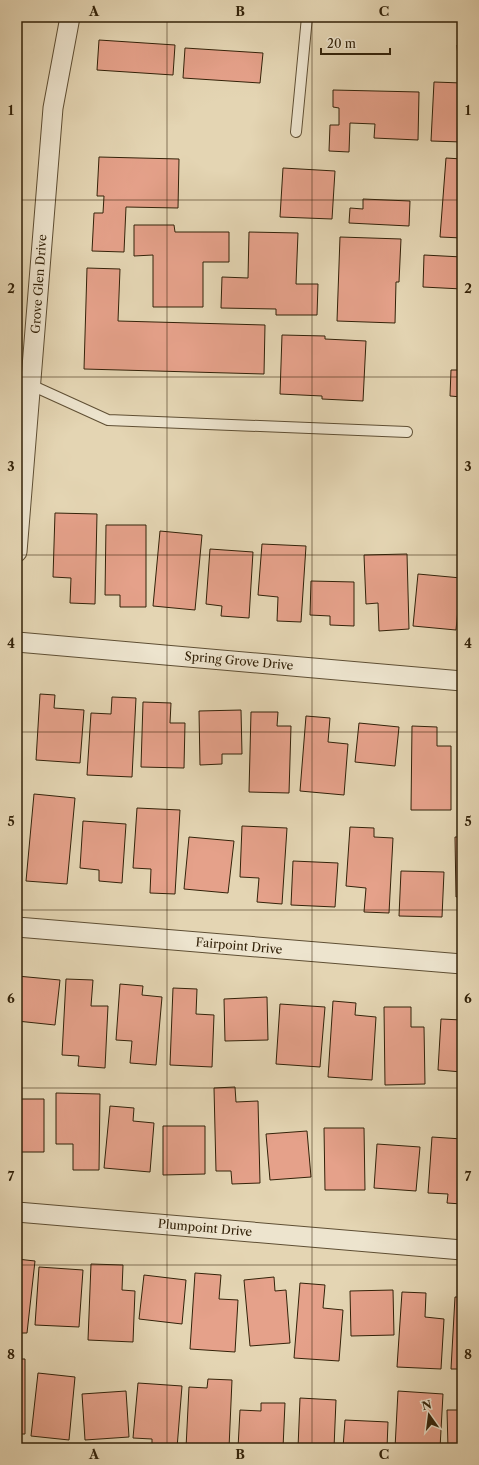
<svg xmlns="http://www.w3.org/2000/svg" width="479" height="1465" font-family="'Libre Caslon Text',serif">
<rect width="100%" height="100%" fill="#e4d5b3"/>
<filter id="stains"><feTurbulence type="fractalNoise" baseFrequency=".005" numOctaves="4"/><feColorMatrix values="0 0 0 0 .2 0 0 0 0 .09 0 0 0 0 .02 0 0 0 .5 -.17"/></filter>
<radialGradient id="worn" r=".72"><stop offset=".6" stop-color="#630" stop-opacity="0"/><stop offset="1" stop-color="#630" stop-opacity=".3"/></radialGradient>
<path fill="#e5a18a" stroke="#332209" d="M458,17h4v8h-3z
M99,40l76,5 -2,30 -76,-5z
M457,45h5v25h-3z
M185,48l78,5 -3,30 -77,-5z
M434,82l28,1v59l-31,-1z
M333,90l86,2 -1,48 -44,-2 1,-14 -25,-1 -1,29 -20,-1 1,-26h9v-17l-6,-1z
M99,157l80,2 -1,49 -52,-1 -2,45 -32,-1 2,-38h9l1,-17h-7z
M446,158l16,1v79l-22,-1z
M283,168l52,3 -3,48 -52,-2z
M363,199l47,2 -1,25 -60,-3 1,-15 13,1z
M134,225h40l1,7h54v30h-26v45h-50v-52l-19,1z
M249,232l49,1 -2,51h22l-1,31h-41v-6l-55,-1 1,-31 26,1z
M340,237l61,2 -2,43h-3l-1,41 -58,-2z
M424,255l38,2v32l-39,-2z
M87,268l33,1 -2,52 147,4 -1,49 -180,-5z
M282,335l43,1v3l41,2 -3,60 -41,-2v-3l-42,-2z
M451,370h11v27l-12,-1z
M55,513l42,1 -2,90 -25,-1 1,-25 -18,-1z
M106,525h40v82h-26v-12h-15z
M160,531l42,4 -7,75 -42,-4z
M262,544l44,2 -5,76 -24,-1 1,-24 -20,-2z
M210,549l43,3 -4,66 -28,-2 1,-10 -16,-2z
M407,554l2,75 -30,2 -1,-28 -12,1 -2,-49z
M418,574l43,4 -5,52 -43,-4z
M311,581l43,1v44l-24,-1v-9l-20,-1z
M40,694l15,1 -1,13 30,2 -4,53 -44,-3z
M112,697l24,1 -4,79 -45,-2 4,-62 20,1z
M143,702l28,1 -1,20h15l-1,45 -43,-1z
M241,710l1,44h-20v10l-22,1 -1,-54z
M251,712h27l-1,14h14l-2,67 -40,-1z
M306,716l24,2 -2,24 20,2 -4,51 -44,-4z
M359,723l40,4 -4,39 -40,-4z
M412,726l25,1v19h14v64h-40z
M34,794l41,4 -8,86 -41,-3z
M137,808l43,2 -5,84 -25,-1 1,-24 -18,-1z
M83,821l43,3 -4,59 -23,-2v-11l-19,-2z
M242,826l45,2 -5,76 -25,-2 2,-24 -19,-1z
M350,827l24,1v9l19,1 -4,75 -25,-1 2,-24 -20,-2z
M189,837l45,4 -6,52 -44,-4z
M455,837h7v59l-6,1z
M293,861l45,2 -3,44 -44,-2z
M401,871l43,1 -2,45 -43,-1z
M17,976l43,4 -5,45 -38,-4z
M66,979l27,1 -2,26h17l-3,62 -27,-2 1,-10 -17,-1z
M120,984l23,2 -1,9 20,2 -6,68 -26,-2 2,-22 -16,-1z
M173,988l24,1 -1,25 18,1 -2,52 -42,-2z
M267,997l1,43 -43,1 -1,-42z
M333,1001l23,2 -1,12 21,2 -4,63 -44,-3z
M280,1004l45,3 -5,60 -44,-3z
M384,1007h27v20h13l1,57 -40,1z
M441,1019l21,1v52l-24,-2z
M235,1087l1,15 22,-1 2,82 -28,1 -1,-13h-15l-2,-83z
M56,1093l44,1 -1,76h-26v-26h-17z
M17,1099h27v53h-27z
M110,1106l24,2 -1,13 21,2 -4,49 -46,-4z
M163,1126h42v48l-42,1z
M324,1128h40l1,62h-40z
M307,1131l4,46 -41,3 -4,-46z
M432,1137l30,2v65l-15,-1 1,-9 -20,-1z
M377,1144l43,3 -4,44 -42,-3z
M17,1259l18,2 -8,72h-10z
M91,1264l32,1 -1,25 13,1 -2,51 -45,-2z
M39,1267l44,3 -4,57 -44,-2z
M195,1273l26,2 -2,24 19,1 -3,52 -45,-3z
M144,1275l42,5 -4,44 -43,-5z
M274,1277l1,14 11,-1 4,53 -40,3 -6,-66z
M300,1283l25,2 -2,23 20,2 -4,51 -45,-3z
M393,1290l1,45 -43,1 -1,-45z
M402,1292l24,1 -1,24 19,2 -3,50 -44,-2z
M455,1297h7v72h-11z
M17,1359h8v75h-8z
M38,1373l37,4 -6,63 -38,-4z
M208,1379l24,1 -3,68h-43l3,-61 18,1z
M138,1383l44,3 -5,62h-25v-9l-19,-1z
M126,1391l3,46 -44,3 -3,-46z
M398,1391l45,3 -3,54h-45z
M300,1398l36,2 -2,48h-36z
M261,1403h24l-2,45h-45l2,-38 21,1z
M447,1410h15v38h-14z
M345,1420l43,2 -1,26h-44z"/>
<g fill="none" stroke-linecap="round" stroke-linejoin="round">
<g stroke="#5f4f34" stroke-width="12">
<path id="service" d="M296,132l11,-115
M17,382l14,3 77,35 299,12"/>
</g>
<g stroke="#5f4f34" stroke-width="21">
<path id="minor" d="M17,552l36,-444 17,-91
M17,642l445,39
M17,927l445,37
M17,1212l445,38"/>
</g>
<use href="#service" stroke="#ede4ce" stroke-width="10"/>
<use href="#minor" stroke="#ede4ce" stroke-width="19"/>
</g>
<path fill="none" stroke="#332209" stroke-width="1" stroke-opacity="0.55" d="M167,17v1431M312,17v1431M17,200h445M17,377h445M17,555h445M17,732h445M17,910h445M17,1088h445M17,1265h445"/>
<g text-anchor="middle" stroke-width="3.5" stroke-linejoin="round" paint-order="stroke">
<g font-size="12" fill="#332209" stroke="#ede4ce">
<text transform="translate(39 284) rotate(-86)" y="4">Grove Glen Drive</text>
<text transform="translate(239 661) rotate(5)" y="4">Spring Grove Drive</text>
<text transform="translate(239 946) rotate(5)" y="4">Fairpoint Drive</text>
<text transform="translate(205 1228) rotate(5)" y="4">Plumpoint Drive</text>
</g>
</g>
<rect width="479" height="1465" fill="none" stroke="#e4d5b3" stroke-width="44"/>
<g transform="translate(429 1415) rotate(346)" stroke="#ede4ce" stroke-width="3" paint-order="stroke">
<path d="M0-3L7 15L0 10L-7 15Z" fill="#332209"/>
<text y="-6" font-size="11" font-weight="bold" text-anchor="middle" fill="#332209">N</text>
</g>
<path d="M321 48v6h69v-6" fill="none" stroke="#332209" stroke-width="2"/>
<text x="327" y="48" font-size="12" fill="#332209" stroke="#ede4ce" stroke-width="3" paint-order="stroke">20 m</text>
<rect x="22" y="22" width="435" height="1421" fill="none" stroke="#332209" stroke-width="1.5"/>
<g font-size="13" text-anchor="middle" font-weight="bold" fill="#332209">
<text x="94" y="16">A</text>
<text x="240" y="16">B</text>
<text x="384" y="16">C</text>
<text x="11" y="115">1</text>
<text x="468" y="115">1</text>
<text x="11" y="293">2</text>
<text x="468" y="293">2</text>
<text x="11" y="471">3</text>
<text x="468" y="471">3</text>
<text x="11" y="648">4</text>
<text x="468" y="648">4</text>
<text x="11" y="826">5</text>
<text x="468" y="826">5</text>
<text x="11" y="1003">6</text>
<text x="468" y="1003">6</text>
<text x="11" y="1181">7</text>
<text x="468" y="1181">7</text>
<text x="11" y="1359">8</text>
<text x="468" y="1359">8</text>
<text x="94" y="1459">A</text>
<text x="240" y="1459">B</text>
<text x="384" y="1459">C</text>
</g>
<rect width="100%" height="100%" filter="url(#stains)"/>
<rect width="100%" height="100%" fill="url(#worn)"/>
</svg>
